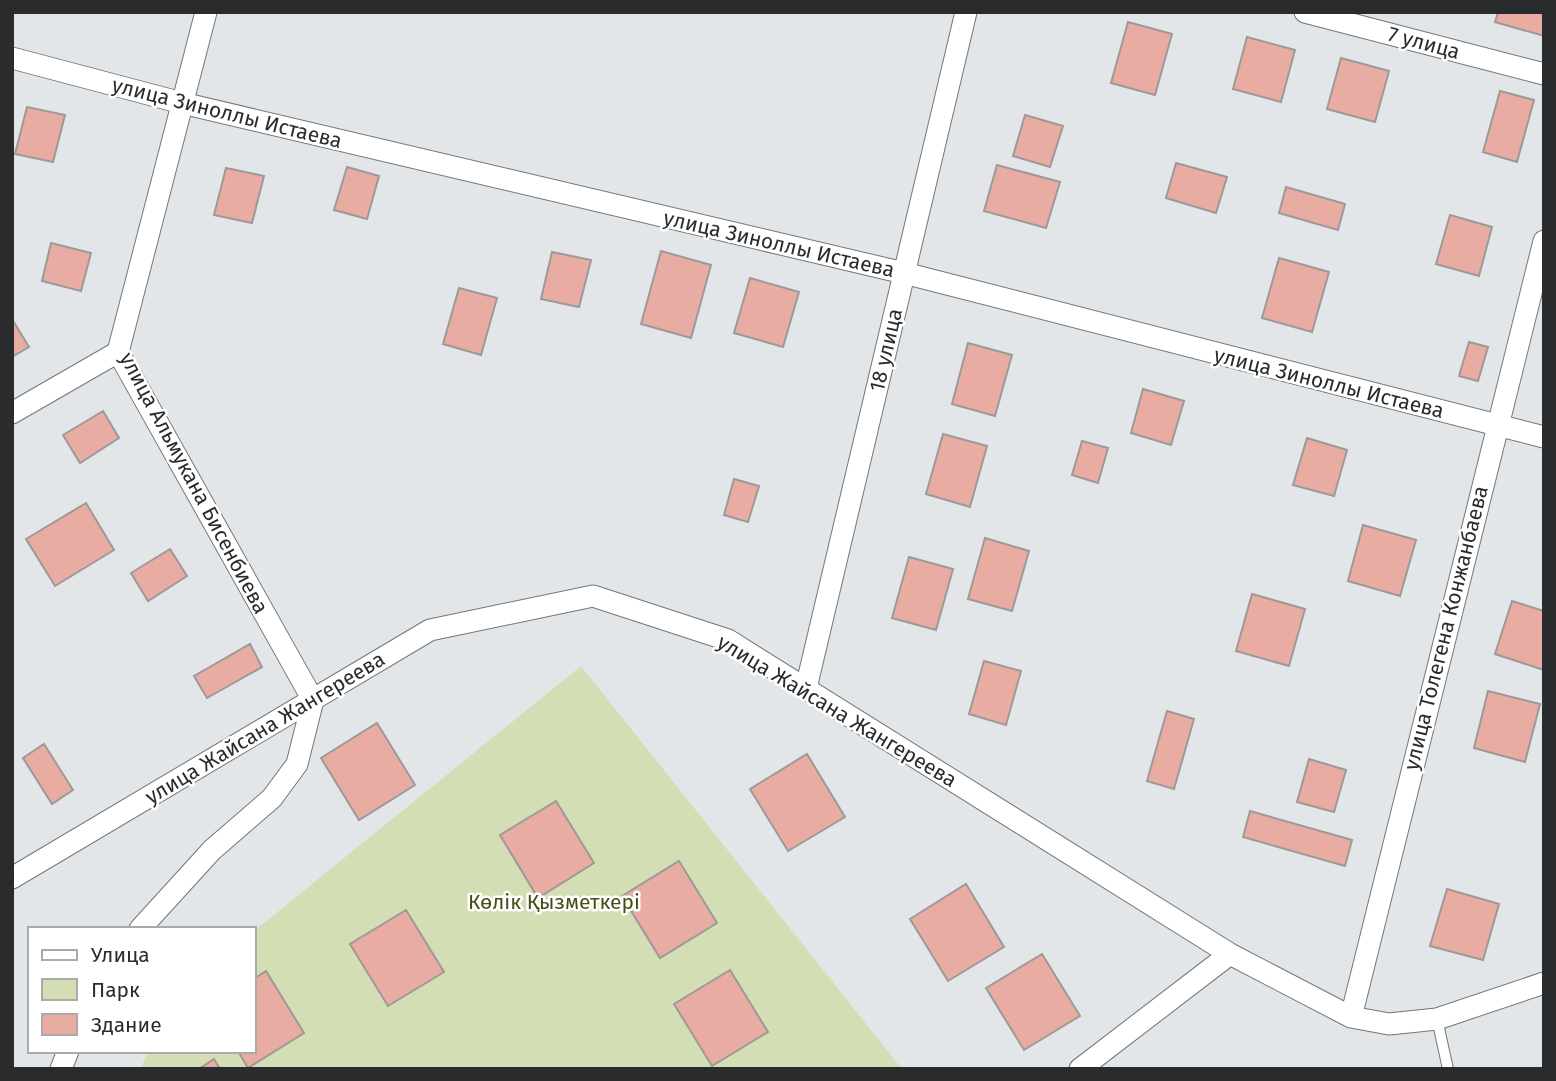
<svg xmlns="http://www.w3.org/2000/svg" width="1556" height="1081" font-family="'Fira Sans',sans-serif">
<rect width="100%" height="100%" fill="#e3e6e9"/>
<path fill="#d3deb5" d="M581,666l321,403h-762l9,-18h105v-120z"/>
<path fill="#e9aca3" stroke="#9d9998" stroke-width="2" d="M1498,12h46v24l-49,-14z
M1128,22l44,12 -17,61 -44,-12z
M1247,37l48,13 -14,52 -48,-13z
M1341,58l48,13 -14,51 -48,-13z
M1500,91l34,9 -17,62 -34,-10z
M27,107l38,8 -12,47 -38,-8z
M1025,115l38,11 -13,41 -37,-11z
M1176,163l51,14 -11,36 -50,-15z
M997,165l63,17 -14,46 -62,-17z
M347,167l32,9 -12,43 -33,-9z
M226,168l38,8 -12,47 -38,-8z
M1286,187l59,17 -7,26 -59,-17z
M1450,215l42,12 -13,49 -43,-12z
M51,243l40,10 -10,38 -39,-10z
M661,251l50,14 -20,73 -50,-14z
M552,252l39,8 -12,47 -38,-8z
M1279,258l50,14 -17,60 -50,-14z
M750,278l49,14 -16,55 -49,-14z
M459,288l38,10 -16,57 -38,-11z
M12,319l17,28 -17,10z
M1469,342l19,5 -10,34 -19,-5z
M968,343l44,12 -17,61 -43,-12z
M1143,389l41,12 -13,44 -40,-12z
M103,411l16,27 -39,25 -17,-28z
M943,434l44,12 -17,61 -44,-13z
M1307,438l40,12 -13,46 -41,-11z
M1082,441l26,7 -10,35 -26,-8z
M734,479l25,7 -11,36 -24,-7z
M86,503l28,47 -59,36 -29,-47z
M1363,525l53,15 -16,56 -52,-15z
M985,538l44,13 -17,60 -44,-12z
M170,549l17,27 -39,25 -17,-28z
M909,557l44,12 -17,61 -44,-12z
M1252,594l53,15 -16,57 -53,-15z
M1512,601l32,10v59l-49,-16z
M250,644l12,23 -55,31 -13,-22z
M984,661l37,10 -15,54 -37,-11z
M1488,691l52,13 -15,58 -51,-14z
M1167,711l27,8 -20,70 -27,-8z
M377,723l38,62 -56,35 -38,-62z
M44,744l29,46 -21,14 -29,-46z
M807,754l38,63 -57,34 -38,-62z
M1309,759l37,11 -12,42 -37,-10z
M556,801l38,62 -56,35 -38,-63z
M1250,811l102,29 -7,26 -102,-29z
M679,861l38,62 -57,35 -38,-62z
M966,884l38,63 -56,34 -38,-62z
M1447,889l52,15 -16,56 -53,-14z
M406,910l38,62 -56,34 -38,-62z
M1042,954l38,62 -56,34 -38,-62z
M730,970l38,62 -56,34 -38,-62z
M266,971l38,62 -56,35 -10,-17h16v-72z
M214,1059l6,10h-21z"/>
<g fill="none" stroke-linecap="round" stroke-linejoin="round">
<g stroke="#737678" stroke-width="12">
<path id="lane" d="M1437,1019l11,50"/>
</g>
<g stroke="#737678" stroke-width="23">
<path id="street" d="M1305,12l239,62
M12,58l170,45 722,170 640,164
M12,413l106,-61
M806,688l160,-676
M12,878l418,-248 163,-34 135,44 502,314 121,63 38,7 48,-5 107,-36
M140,929l72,-79 60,-52 25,-34 16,-64 -195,-348 88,-340
M1351,1017l193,-776
M61,1069l7,-18
M1080,1069l150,-115"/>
</g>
<use href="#lane" stroke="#fff" stroke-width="10"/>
<use href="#street" stroke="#fff" stroke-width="21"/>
</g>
<g text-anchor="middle" stroke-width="5" stroke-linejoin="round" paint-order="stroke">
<g font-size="21" fill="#2a2b2c" stroke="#fff">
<text transform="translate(1424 43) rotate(15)" y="7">7 улица</text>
<text transform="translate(227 113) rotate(14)" y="7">улица Зиноллы Истаева</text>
<text transform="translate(779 244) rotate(13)" y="7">улица Зиноллы Истаева</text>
<text transform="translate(886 350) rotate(-77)" y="7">18 улица</text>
<text transform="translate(1329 383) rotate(14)" y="7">улица Зиноллы Истаева</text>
<text transform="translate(194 483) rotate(62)" y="7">улица Альмукана Бисенбиева</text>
<text transform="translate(1446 628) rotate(-76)" y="7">улица Толегена Конжанбаева</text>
<text transform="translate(837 711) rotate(31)" y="7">улица Жайсана Жангереева</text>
<text transform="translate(265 728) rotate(-31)" y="7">улица Жайсана Жангереева</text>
</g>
<g font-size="21" fill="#444f14" stroke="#fff">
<text x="554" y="909">Көлік Қызметкері</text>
</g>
</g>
<rect width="1556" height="1081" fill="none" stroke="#2a2b2c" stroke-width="28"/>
<rect x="28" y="927" width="228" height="126" fill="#ffffff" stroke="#aaaaab" stroke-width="2"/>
<rect x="42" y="950" width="35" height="10" fill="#ffffff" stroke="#aaaaab" stroke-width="2"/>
<text x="91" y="962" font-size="21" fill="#2a2b2c">Улица</text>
<rect x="42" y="979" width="35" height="21" fill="#d3deb5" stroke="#aaaaab" stroke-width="2"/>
<text x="91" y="997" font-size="21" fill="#2a2b2c">Парк</text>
<rect x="42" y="1014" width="35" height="21" fill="#e9aca3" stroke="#aaaaab" stroke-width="2"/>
<text x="91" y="1032" font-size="21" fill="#2a2b2c">Здание</text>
</svg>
